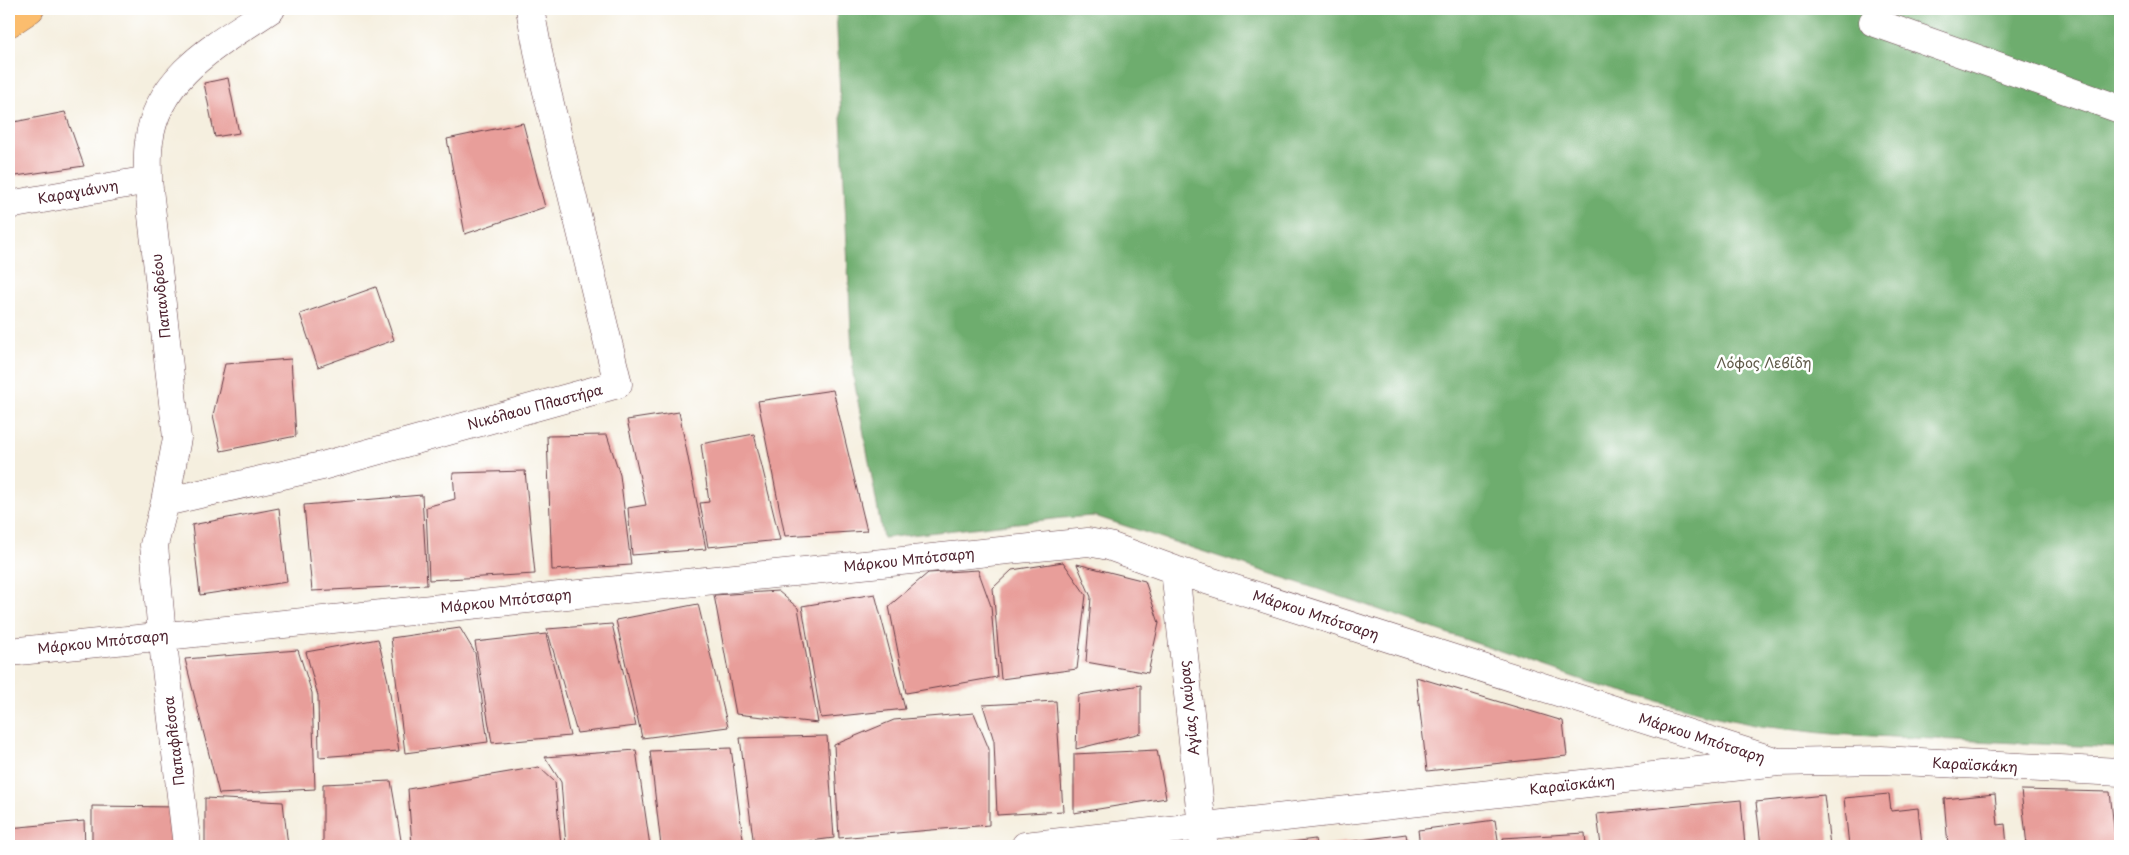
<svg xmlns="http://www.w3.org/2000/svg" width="2129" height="855" font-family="'Playpen Sans',sans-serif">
<rect width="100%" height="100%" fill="#fff"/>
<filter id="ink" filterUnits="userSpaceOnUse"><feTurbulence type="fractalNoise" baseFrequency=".02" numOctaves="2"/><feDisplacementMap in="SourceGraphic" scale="10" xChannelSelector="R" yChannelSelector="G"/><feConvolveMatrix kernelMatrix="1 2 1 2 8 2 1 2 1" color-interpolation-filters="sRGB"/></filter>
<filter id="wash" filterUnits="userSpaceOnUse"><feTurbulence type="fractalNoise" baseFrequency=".0096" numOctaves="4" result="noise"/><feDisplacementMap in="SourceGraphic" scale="20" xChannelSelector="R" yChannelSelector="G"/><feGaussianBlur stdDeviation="1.12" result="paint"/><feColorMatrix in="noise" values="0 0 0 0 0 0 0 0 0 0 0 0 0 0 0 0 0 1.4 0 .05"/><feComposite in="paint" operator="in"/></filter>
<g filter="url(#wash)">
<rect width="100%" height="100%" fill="#f5efdf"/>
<path fill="#6ead6e" stroke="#5c664c" d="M836,9h1284v739l-289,-14 -71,-8 -52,-11 -120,-33 -231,-80 -262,-86 -33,2 -179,20 -30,-164z"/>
<g id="blocks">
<path fill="#e89e9a" d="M228,78l11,55 -24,4 -11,-54z
M65,112l19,54 -75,11v-54z
M523,123l22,84 -80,27 -18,-95z
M376,287l18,53 -76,27 -18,-53z
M291,359l5,77 -75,15 -8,-36 12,-51z
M833,390l34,141 -82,5 -27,-135z
M679,412l27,137 -74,6 -4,-47 18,-3 -19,-85z
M754,434l26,106 -72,7 -8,-44 9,-1 -8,-58z
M607,435l13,40 11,90 -79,5 -5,-134z
M525,471l10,103 -106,6 -3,-73 29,-8 -2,-26z
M422,495l5,90 -115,6 -8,-86z
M279,508l8,74 -87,13 -8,-70z
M1063,562l23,33 -9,74 -76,10 -8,-91 19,-18z
M1077,564l68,17 14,42 -11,50 -62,-11 5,-65z
M978,570l13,36 6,71 -91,16 -17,-87 39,-33z
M778,591l20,17 20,115 -82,-9 -22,-119z
M875,594l30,115 -84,9 -19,-112z
M698,604l30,123 -86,11 -26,-118z
M612,624l24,102 -59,7 -30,-104z
M460,628l15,25 13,89 -83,11 -14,-115z
M546,634l24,102 -78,7 -17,-101z
M378,639l10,42 11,70 -80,6 -1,-61 -12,-44z
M298,650l14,43 3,96 -96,5 -34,-135z
M1416,677l147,44 4,35 -140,15z
M1141,685v48l-65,16 2,-54z
M1056,701l7,110 -66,4 -3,-74 -11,-36z
M974,713l15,36v76l-150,13 -5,-93 60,-25z
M827,736l7,102 -64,8h-16l-14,-108z
M731,748l13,98h-83l-11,-95z
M636,750l14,96h-84l-5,-64 -16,-25z
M1157,750l9,48 -92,15v-59z
M539,767l16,15 6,64h-149l-4,-57z
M391,781l11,65h-79v-62z
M2021,790l89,2 6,54h-89z
M1889,794l2,17 27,-3 4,38h-73l-5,-48z
M1995,794l3,31 7,-1 2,22h-59l-4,-47z
M1824,795l6,51h-69l-5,-44z
M205,798l78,4 5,44h-83z
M1741,800l4,46h-144l-4,-32z
M92,806l86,1v39h-86z
M1495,820l4,26h-79l-2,-16z
M84,821l1,25h-76v-18z
M1585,833l1,13h-82l-1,-8z
M1406,834l2,12h-83l-1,-1z
M1315,839l1,7h-48v-1z"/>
</g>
</g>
<g filter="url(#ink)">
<use href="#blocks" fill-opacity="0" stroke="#643e46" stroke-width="1"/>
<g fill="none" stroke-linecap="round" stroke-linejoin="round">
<g stroke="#643e46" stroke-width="29">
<path id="minor" d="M1873,22l247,87
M9,205l139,-25
M165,502l157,-36 296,-82 -77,-317 -11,-58
M1175,570l29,276
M9,652l1079,-110 21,4 66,24 603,192
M187,846l-25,-211 -8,-90 11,-43 12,-64 -29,-258c0,-13 -1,-26 1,-38 8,-68 72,-99 122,-133
M1025,846l753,-84 103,-2 239,12"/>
</g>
<g stroke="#643e46" stroke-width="29">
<path id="highway" d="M9,23l21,-14"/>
</g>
<use href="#minor" stroke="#fff" stroke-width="28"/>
<use href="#highway" stroke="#fbbd6e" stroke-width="28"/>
</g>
</g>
<g text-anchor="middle" stroke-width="5" stroke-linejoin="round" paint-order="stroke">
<g font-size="14" fill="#4a1f2b" stroke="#fff">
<text transform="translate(78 192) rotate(-10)" y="5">Καραγιάννη</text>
<text transform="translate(161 296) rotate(-96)" y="5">Παπανδρέου</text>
<text transform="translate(535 407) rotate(-15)" y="5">Νικόλαου Πλαστήρα</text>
<text transform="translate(909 560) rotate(-6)" y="5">Μάρκου Μπότσαρη</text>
<text transform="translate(506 601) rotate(-6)" y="5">Μάρκου Μπότσαρη</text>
<text transform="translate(1316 615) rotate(18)" y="5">Μάρκου Μπότσαρη</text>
<text transform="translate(103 642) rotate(-6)" y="5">Μάρκου Μπότσαρη</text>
<text transform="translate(1189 708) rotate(-96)" y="5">Αγίας Λαύρας</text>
<text transform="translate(1702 738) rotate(18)" y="5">Μάρκου Μπότσαρη</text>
<text transform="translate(174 741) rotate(-97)" y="5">Παπαφλέσσα</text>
<text transform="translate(1975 765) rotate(3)" y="5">Καραϊσκάκη</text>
<text transform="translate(1572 785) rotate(-6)" y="5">Καραϊσκάκη</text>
</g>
<g font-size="14" fill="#605a49" stroke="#fff">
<text x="1764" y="368">Λόφος Λεβίδη</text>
</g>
</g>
<rect width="2129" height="855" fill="none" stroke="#fff" stroke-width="30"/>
</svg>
